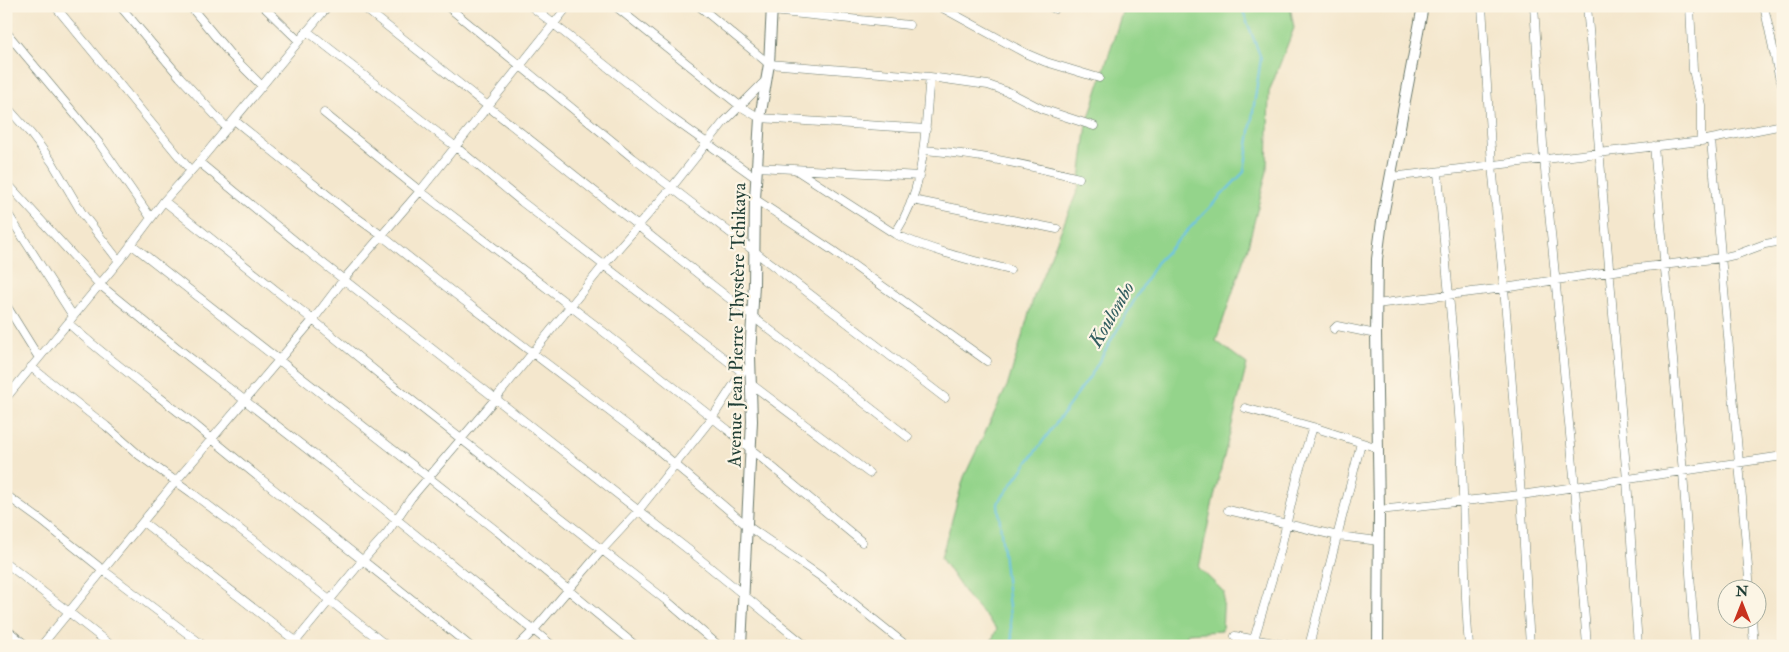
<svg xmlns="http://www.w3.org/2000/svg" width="1789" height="652" font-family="'IM FELL Double Pica',serif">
<rect width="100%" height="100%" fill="#fcf5e5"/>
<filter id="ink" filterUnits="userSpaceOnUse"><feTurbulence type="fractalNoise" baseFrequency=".02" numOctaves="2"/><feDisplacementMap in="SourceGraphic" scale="10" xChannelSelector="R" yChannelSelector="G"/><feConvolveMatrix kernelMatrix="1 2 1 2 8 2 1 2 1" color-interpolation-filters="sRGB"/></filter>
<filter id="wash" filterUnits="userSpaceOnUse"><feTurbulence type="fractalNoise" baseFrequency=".0096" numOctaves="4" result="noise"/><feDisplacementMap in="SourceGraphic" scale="20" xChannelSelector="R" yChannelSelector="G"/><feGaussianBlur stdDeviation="1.12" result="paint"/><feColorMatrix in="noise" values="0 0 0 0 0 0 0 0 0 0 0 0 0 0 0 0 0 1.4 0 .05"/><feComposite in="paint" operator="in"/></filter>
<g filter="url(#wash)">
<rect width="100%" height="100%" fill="#f4e7cd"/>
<path fill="#94d48b" stroke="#5a8860" d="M1124,6h166l4,22 -25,64 -2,79 -20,79 -31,91 31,23 -34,137 -14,67 25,24 -2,39 -35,2v13h-198l8,-17 -30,-33 -26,-38 23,-81 44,-93 26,-88 45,-109 8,-63z"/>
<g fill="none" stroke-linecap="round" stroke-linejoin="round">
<path stroke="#6cc3e9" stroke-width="2" d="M1013,646l-15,-143 93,-128 65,-112 88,-91 17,-114 -20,-52"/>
</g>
</g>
<g filter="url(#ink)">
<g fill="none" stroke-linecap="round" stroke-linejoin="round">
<g stroke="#6a786a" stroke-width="9">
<path id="minor" d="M55,6l136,165
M120,6l60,71 47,51
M190,6l40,48 32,32
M263,6l36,35
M362,6l359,286 187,145
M447,6l186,152 312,240
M531,6l138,110 87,62
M615,6l125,100 20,12 166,11
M699,6l70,58 161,13 58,8 23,8 31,16 52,17
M939,6l88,48 19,8 53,16
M1049,6l6,3
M1482,6l10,159 12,123 17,207 9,151
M1534,6l10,153 31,328 12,159
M1587,6l40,474 11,166
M1690,6l3,64 8,35v36
M1764,6l15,70 4,10
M772,11l137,14
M307,31l149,116 66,55 220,170
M6,32l93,111 52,75
M6,106l25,28 21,28 30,51 37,48
M324,113l96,78 175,134 133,105 134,112
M234,120l112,90 35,25 73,58 189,144 103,88 74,51 87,70
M1711,140l39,450
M1654,146l29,326 12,174
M924,150c53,4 103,15 155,28
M199,162l107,88 384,301 116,95
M757,167l163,9
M796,170l99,64c37,17 76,26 115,36
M1438,172c7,91 18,182 23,273 4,67 2,134 8,201
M1391,177l310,-36 82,-16
M6,182l93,102 76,62 205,160 173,140
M755,199l77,51 155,111
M913,200l144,29
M164,201l149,119 82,67 272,214 52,45
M6,211l67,105
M895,234c32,-49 29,-101 35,-157
M131,244l367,288 138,114
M1376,304l128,-16 117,-18 100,-12 17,-4 27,-10 18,-3
M6,305l33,53
M68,323c40,36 84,68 127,102 90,75 183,147 275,221
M1334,329l3,-3 39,8
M31,367l75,59 33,29 53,38 62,47 133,106
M751,384l118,89
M6,398l113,-137 45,-60 35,-39 129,-156
M1245,408l68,19 65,21
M6,495l36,26 61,49 101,76
M1228,510l110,26 41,5
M1379,510l142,-15 262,-39
M143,522l159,124
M6,563l106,83
M1752,620l2,26
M6,629l21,17
M1235,636l57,10
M41,646l135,-165 137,-161 31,-41 76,-88 148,-185
M292,646l70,-85 25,-28 24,-35 85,-100 107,-132 69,-79 51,-64 44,-44
M518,646l16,-16 68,-80 36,-39 74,-93 32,-49
M1252,646l28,-94 18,-78 15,-47
M1309,646l52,-203
M1769,646l14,-3"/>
</g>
<g stroke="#6a786a" stroke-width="12">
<path id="tertiary" d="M741,646l11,-225 -2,-64 4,-73 1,-85 5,-81 9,-54 3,-58
M1378,646l1,-136 -3,-176 1,-75 5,-38 41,-215"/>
</g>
<use href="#minor" stroke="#fff" stroke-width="8"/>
<use href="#tertiary" stroke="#fff" stroke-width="10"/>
</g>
</g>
<g text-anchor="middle" stroke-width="4.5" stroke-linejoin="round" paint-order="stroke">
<g font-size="19" fill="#1f3d34" stroke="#fcf5e5">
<text transform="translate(736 325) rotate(-89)" y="7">Avenue Jean Pierre Thystère Tchikaya</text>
</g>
<g font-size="20" font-style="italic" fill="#325e61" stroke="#fcf5e5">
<text transform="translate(1111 314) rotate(-60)" y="7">Koulombo</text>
</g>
</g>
<rect width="1789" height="652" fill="none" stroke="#fcf5e5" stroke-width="25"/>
<g transform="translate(1742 604)"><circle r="24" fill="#fcf5e5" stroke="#a4ab9e"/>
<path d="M0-4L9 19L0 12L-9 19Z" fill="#c8321e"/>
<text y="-8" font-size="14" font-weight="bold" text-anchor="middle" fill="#1f3d34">N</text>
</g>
</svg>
